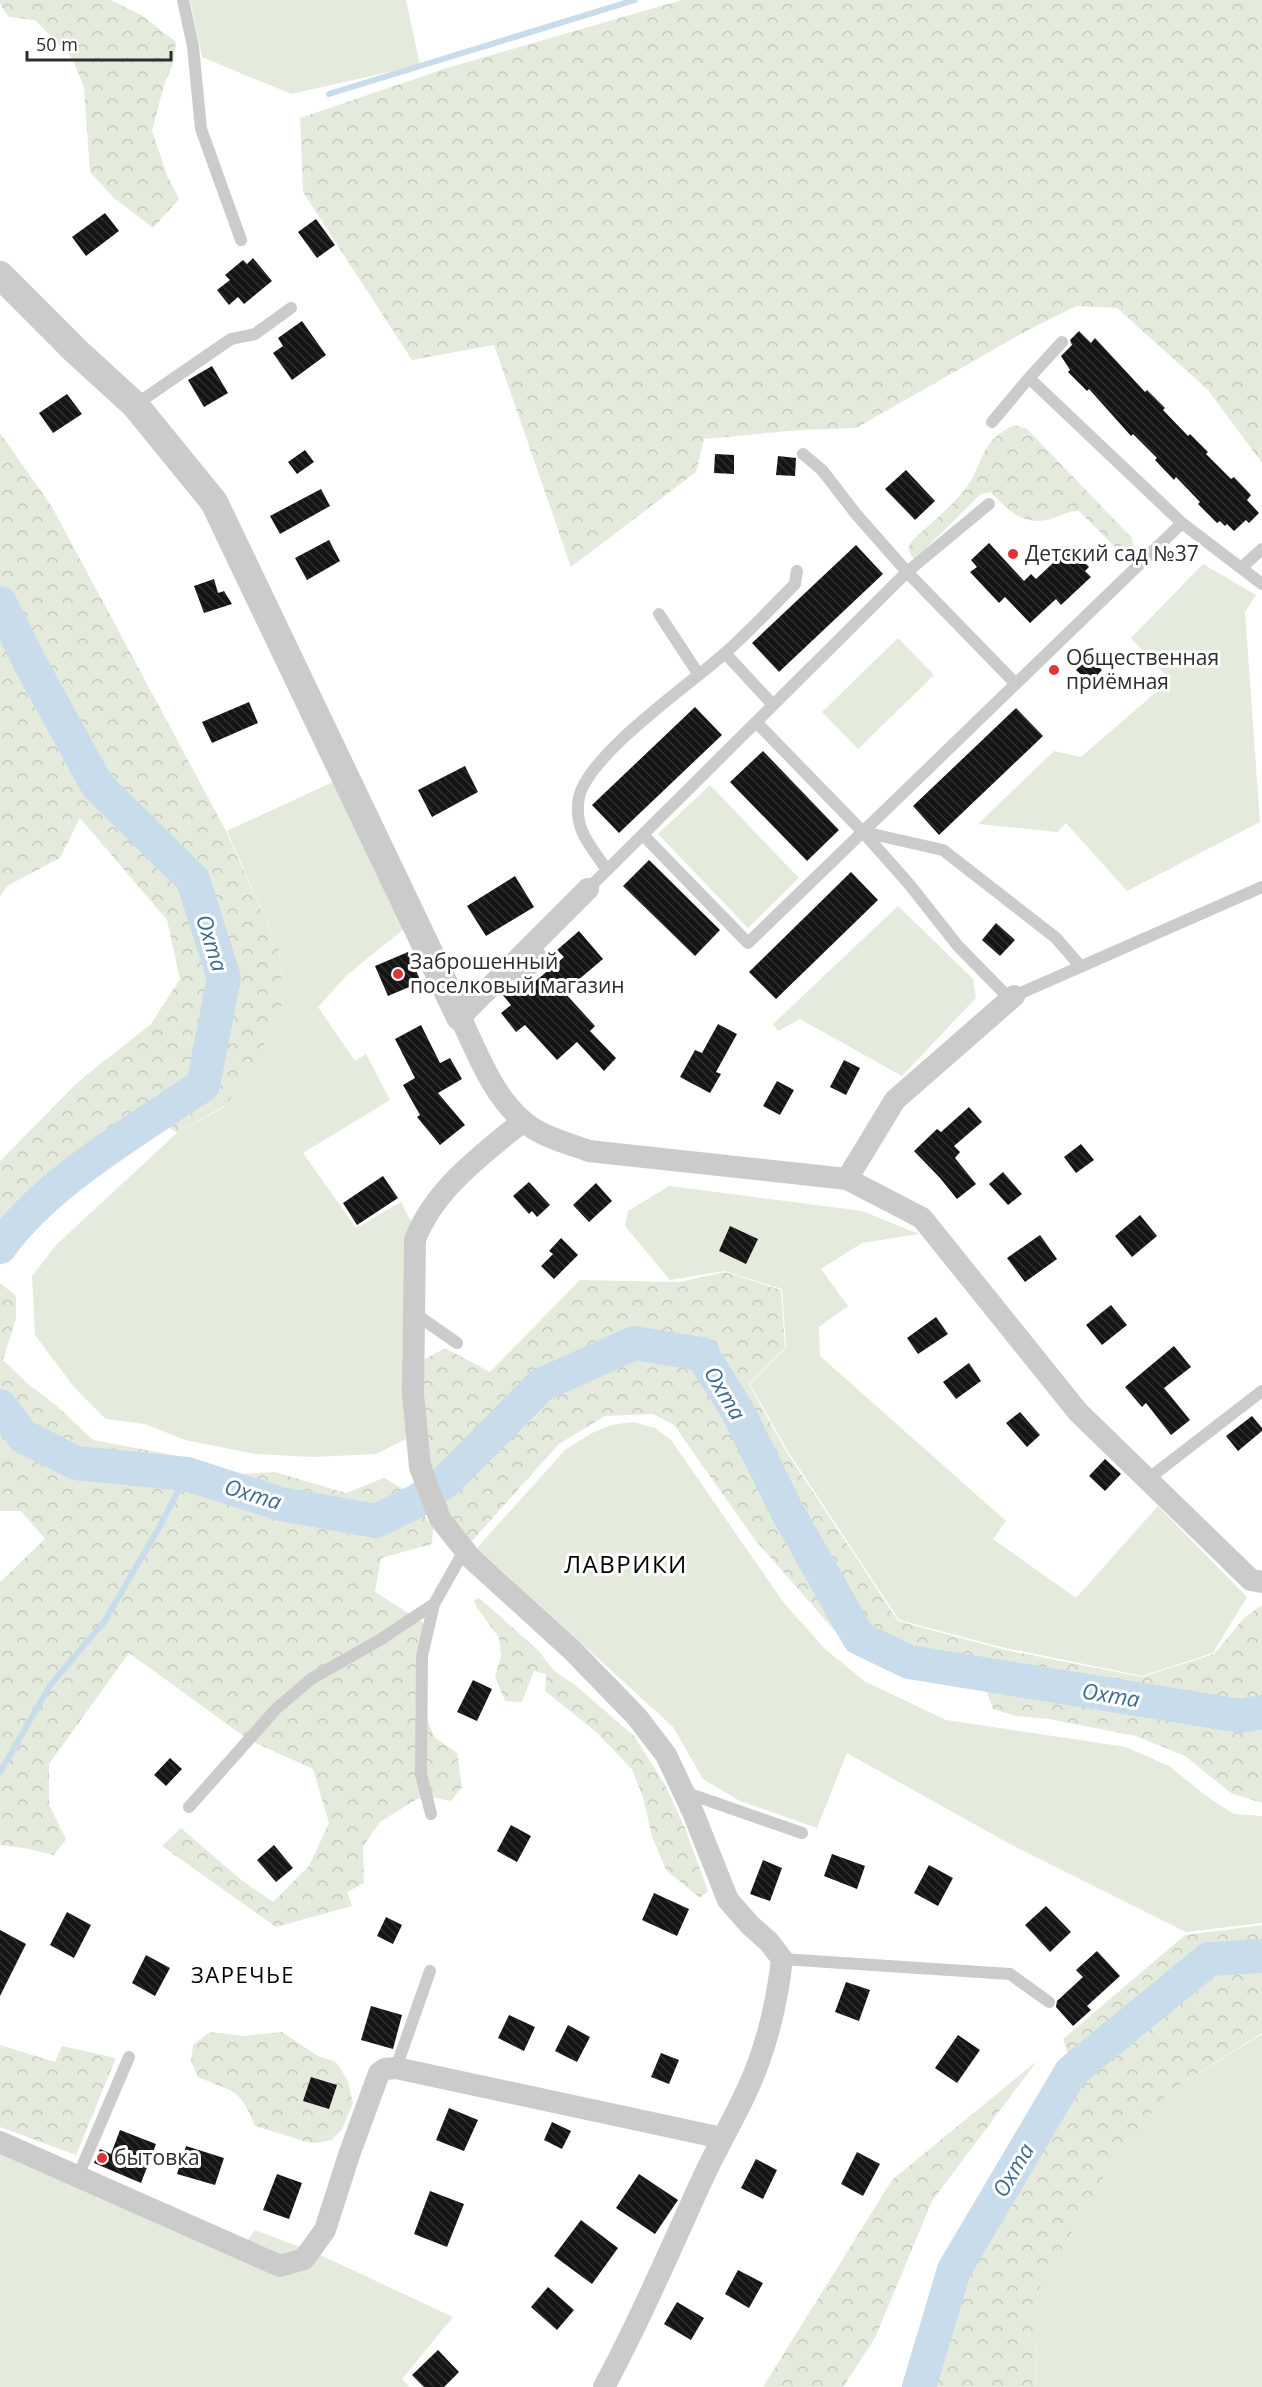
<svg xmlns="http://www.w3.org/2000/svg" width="1262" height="2387" font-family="'Open Sans',sans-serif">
<defs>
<pattern id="forest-crowns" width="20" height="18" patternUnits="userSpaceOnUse" patternTransform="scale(1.5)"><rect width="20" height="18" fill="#e4ebdc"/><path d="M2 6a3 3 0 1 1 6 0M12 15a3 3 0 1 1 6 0" fill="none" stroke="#c4cabd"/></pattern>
<pattern id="building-back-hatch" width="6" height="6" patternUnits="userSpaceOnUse" patternTransform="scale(1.5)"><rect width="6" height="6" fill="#151515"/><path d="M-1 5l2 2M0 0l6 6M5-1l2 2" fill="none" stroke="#2f2f2f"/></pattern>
</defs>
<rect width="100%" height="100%" fill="#fff"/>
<path fill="#e4ebdc" d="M190,0h216l14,65 -129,29 -89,-37z
M1203,564l53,31 -11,17 15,210 -133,69 -61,-68 -9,9 -79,-8 76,-73 27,6 89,-77 -39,-42z
M898,638l36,37 -76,74 -36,-37z
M335,781l69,148 -56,45 -30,33 37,54 11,-7 24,46 -87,53 53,75 45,-26 14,27 -5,208 -34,17 -62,3 -59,-3 -70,-14 -40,-16 -39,-5 -32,-32 -39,-52 -3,-59 25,-32 120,-111 47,-26 59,-105 -4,-52 -52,-119z
M710,785l89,93 -51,50 -90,-94z
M898,906l75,73 3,19 -74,78 -102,-57 -22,12 -5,-7z
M669,1186l193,25 57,23 -57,9 -41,26 27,37 -29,21 1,29 186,165 -13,18 83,59 82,-92 89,91 -34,56 -71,23 -141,-29 -102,-27 -112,-170 -37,-66 36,-36 -4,-59 -58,-18 -54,9 -45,-54 3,-15z
M633,1422l22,6 16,12 113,163 40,45 40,33 82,39 180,27 43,19 40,32 25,16 28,2v107l-76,9 -178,-89 -161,-90 -30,75 -79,-28 -35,-21 -30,-52 -196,-179 88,-98 27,-17 19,-8z
M1262,2034v353h-226l2,-96 71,-123 59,-76z
M0,2139l247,102 8,-11 61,23 137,64 -51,62 8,8h-410z"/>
<path fill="url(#forest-crowns)" d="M0,0h111l30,15 35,27 -3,22 -9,21 -12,46 15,44 12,24 -26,29 -40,-31 -23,-25 -6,-85 -12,-29 -37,-38 -26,-3 -9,-13z
M682,0h580v463l-54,-73 -91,-82 -41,-2 -46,23 -174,99 -56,2 -96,9 -8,33 -125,95 -77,-222 -82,15 -109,-168 -3,-74 147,-50z
M1014,425l13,4 105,109 1,9 -14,4 -40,-40c-12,0 -20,6 -32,9 -25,5 -41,-11 -56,-28l-10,2 -67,66 -6,-12 3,-6c17,-17 39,-33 54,-53 21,-27 12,-46 49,-64z
M0,433l52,74 174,324 53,119 4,52 -35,78 -24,26 -47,27 -37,-24 8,11 -66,44 -69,58 -13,44v-105l79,-80 72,-57 29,-45 -13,-59 -87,-102 -20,40 -53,28 -7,11z
M725,1272l56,18 4,58 -36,36 37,67 112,170 103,28 141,28 72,-23 30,-36 18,-13v198l-31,-10 -46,-37 -49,-20 -87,-17 -33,-3 -23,-7 -8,-22 -90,-17 -45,-22 -95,-108 -81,-115 -21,-11 -48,2 -46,28 -87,97 -19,-17 -27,-58 -3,-106 22,-12 45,24 90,-92 99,2z
M0,1283l16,13v22l-13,42 24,23 31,24 35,33 85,16 60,18 37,-2 71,21 38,-15 26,15 23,36 -1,15 -51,14 -6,34 55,35 -6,83 10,27 23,16 5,34 -11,14 -15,-3 -19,1 -37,23 -17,24 1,37 -17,9 5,14 -76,21 -114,-81 19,-18 59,51 33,23 36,-36 20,-43 -16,-54 -64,-29 -120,-87 -80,111v41l17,34 -12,16 -30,-7 -24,-3v-263l45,-43 -24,-28h-21z
M479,1598l59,52 15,20 23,16 58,50 30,47 21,45 23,63 -8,7 -34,-28 -14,-34 -9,-38 -11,-29 -36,-37 -51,-41 1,-17 -12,-3 -12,31 -17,-1 -10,-24 6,-21 -2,-18 -23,-32 -2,-6z
M1262,1925v108l-94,59 -59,76 -71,123 -2,96h-113l32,-115 119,-199 -11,-34 122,-104z
M210,2032l33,4 39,-4 36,24 18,6 12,19 5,22 -11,26 -10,11 -15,3 -10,-1 -52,-16c-16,-40 -21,-33 -57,-49l-7,-15 2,-17z
M0,2045l55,17 7,-16 54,12 -40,97 -76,-28z
M1037,2061l-105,140 -57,137 -32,49h-80l129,-207z"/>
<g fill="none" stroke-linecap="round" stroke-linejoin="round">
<path stroke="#c9dceb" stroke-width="6" d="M329,94l306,-94
M0,1772l51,-88 53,-62 56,-96 27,-52"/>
<path stroke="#c9dceb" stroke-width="34" d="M0,603l30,60 67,122 96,95 31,98 -21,107c-66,45 -157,97 -203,162
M0,1406l23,30 53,27 111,11 94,30 95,17 41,-20 29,-20 95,-96 93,-42 68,11 35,56 50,101 72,127 50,24 332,54 21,-4
M919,2387l35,-117 117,-198 138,-113 53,-3"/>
</g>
<path fill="url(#building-back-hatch)" d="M105,213l14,18 -33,25 -14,-19z
M316,219l19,26 -18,13 -19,-26z
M253,258l19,23 -28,23 -6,-7 -9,8 -12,-15 13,-10 -5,-5 18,-15 4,4z
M302,321l24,34 -34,25 -19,-27 10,-7 -5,-8z
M1079,331l12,12 4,-5 50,54 2,-2 18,18 -2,2 25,26 2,-2 18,18 -2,2 25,25 3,-2 17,18 -4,5 12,13 -10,10 -3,-3 -12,11 -7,-7 -2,2 -5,-5 -3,2 -19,-19 2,-2 -24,-25 -2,3 -19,-20 2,-2 -24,-24 -2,2 -42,-47 -2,2 -19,-19 2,-2 -9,-14 11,-11 -2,-5z
M212,366l16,27 -24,14 -16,-27z
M67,394l15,20 -29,19 -14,-20z
M305,450l9,12 -17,12 -9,-12z
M715,454l19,1v19l-20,-1z
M778,456l18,2 -1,18 -19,-1z
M906,470l29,31 -20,19 -30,-31z
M321,489l9,17 -50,28 -10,-18z
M329,540l11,21 -33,19 -12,-22z
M989,543l35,38 7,-7 5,5 34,-32 19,20 -4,4 6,6 -30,28 -5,-6 -26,24 -25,-26 -6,6 -29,-31 7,-5 -6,-7z
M856,545l27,29 -104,98 -27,-29z
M214,579l4,14 6,-2 8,13 -28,9 -10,-27z
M1089,657l13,13 -12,13 -14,-13z
M249,702l9,21 -46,20 -10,-21z
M695,707l27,28 -103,98 -27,-28z
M1016,708l27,28 -104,99 -26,-29z
M763,751l76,79 -32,31 -77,-79z
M465,766l13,26 -46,25 -14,-27z
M649,860l71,70 -25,26 -72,-70z
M851,872l27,28 -102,99 -27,-27z
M515,876l19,31 -48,29 -19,-30z
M996,923l19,17 -15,16 -18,-16z
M579,931l24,28 -39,33 31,34 -5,5 26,27 -12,13 -27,-29 -20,18 -32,-35 -9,7 -15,-19 10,-8 -9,-11 12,-10 11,6 39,-33 -7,-7z
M408,952l13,30 -33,14 -13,-30z
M718,1024l19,10 -21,38 5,2 -11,19 -30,-16 15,-27 7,3z
M421,1025l19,38 10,-5 12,21 -24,14 27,32 -25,20 -23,-28 3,-2 -17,-30 12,-7 -20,-39z
M844,1060l16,8 -14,27 -16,-8z
M777,1081l17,9 -14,25 -17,-9z
M969,1107l13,15 -28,24 6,6 -5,6 21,26 -19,15 -17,-21 -26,-27 23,-22 4,3z
M1081,1144l13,16 -18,13 -12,-16z
M1003,1172l19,22 -14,11 -19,-21z
M383,1176l15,22 -41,27 -14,-22z
M529,1182l21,23 -13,12 -5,-6 -3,3 -16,-18z
M596,1183l16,18 -23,21 -16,-17z
M1140,1215l17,21 -25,21 -17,-21z
M730,1226l28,13 -12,25 -27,-13z
M1040,1235l17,24 -32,23 -18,-24z
M561,1238l17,17 -24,24 -13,-13 12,-12 -4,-3z
M1111,1305l16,20 -25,20 -16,-20z
M936,1317l12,17 -30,20 -11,-16z
M1174,1346l17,21 -27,21 26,32 -19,15 -25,-32 -4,4 -17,-20z
M969,1363l12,18 -25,18 -13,-17z
M1020,1412l20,23 -13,12 -21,-24z
M1252,1416l10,12v3l-24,20 -12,-15z
M1105,1459l16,15 -16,17 -16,-15z
M473,1680l19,9 -15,32 -20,-9z
M170,1758l12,11 -16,17 -12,-11z
M511,1825l20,11 -14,26 -20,-11z
M274,1845l19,23 -17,14 -19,-22z
M832,1854l33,12 -8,23 -33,-13z
M763,1860l19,8 -12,33 -20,-7z
M929,1865l24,13 -15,28 -24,-13z
M654,1893l35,16 -12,27 -35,-16z
M1046,1906l25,26 -21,20 -25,-27z
M67,1912l24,13 -17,33 -24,-13z
M386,1917l16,8 -9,19 -16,-8z
M0,1930l26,14 -26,52z
M1097,1951l23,25 -33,30 4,4 -18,16 -17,-19 1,-6 26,-24 -7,-7z
M146,1955l24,13 -15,28 -23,-13z
M846,1982l24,8 -11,31 -24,-9z
M371,2006l31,9 -9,34 -32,-9z
M509,2015l26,12 -11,24 -26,-13z
M568,2025l22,12 -13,25 -22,-11z
M958,2035l22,15 -23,33 -22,-15z
M661,2053l18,7 -10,24 -18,-7z
M311,2077l26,8 -8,24 -26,-8z
M449,2108l29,12 -14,31 -28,-11z
M552,2122l19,9 -9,18 -18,-9z
M120,2130l36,14 -15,39 -47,-20 6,-14 11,5z
M186,2146l38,12 -9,27 -38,-11z
M857,2152l23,12 -17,32 -22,-12z
M756,2159l21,11 -14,29 -22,-11z
M277,2174l25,9 -13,36 -26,-9z
M639,2174l39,26 -23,34 -39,-26z
M430,2191l34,13 -17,43 -33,-13z
M581,2220l37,28 -26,36 -38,-28z
M738,2270l25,13 -14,25 -24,-14z
M548,2287l26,23 -17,20 -26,-23z
M677,2302l27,16 -13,22 -27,-16z
M438,2350l21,22 -15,15h-20l-12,-12z"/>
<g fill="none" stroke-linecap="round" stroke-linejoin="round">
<path stroke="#cbcbcb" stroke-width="12" d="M183,0l10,46 8,83 40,111
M1029,378l33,-36
M135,405l96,-66 24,-5 36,-26
M992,422l37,-44 153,145 80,61
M803,454l19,16 34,44 51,58 109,112
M1241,568l21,-19
M659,614l40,61
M725,653l48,52
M756,722l107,110 46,52 49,62 52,53
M863,832l80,18 113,88 25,29
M643,835l105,108 434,-420
M607,870c-17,-25 -34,-41 -28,-73 10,-43 110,-112 145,-143 25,-22 48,-47 71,-70l2,-13
M588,889l319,-317 82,-68
M511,967l9,12 23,-20 -10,-16
M1014,996l248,-109
M414,1313l43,30
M1148,1479l114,-88
M684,1792l118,41
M189,1807l87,-98 35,-30 67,-38 56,-37 30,-53
M431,1814l-10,-40 1,-118 12,-52
M782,1959l228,15 39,28
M396,2068l34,-97
M78,2176l51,-119"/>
<path stroke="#cbcbcb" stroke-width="22" d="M588,889l-128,128c17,35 32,77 62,103 17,16 45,23 67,31l258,28 75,39 156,194 173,168 11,2
M523,1121c-41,34 -89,68 -108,119l-2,154 7,73 20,52 31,39 101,92 65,67 29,38 26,55 36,90 21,24 20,18 13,17c-4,34 -11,69 -23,102 -14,41 -39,79 -57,119 -32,70 -62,140 -98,207
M847,1179l48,-79 119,-104
M0,2142l280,124 24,-7 21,-29 24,-75 30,-82 6,-4 11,-1 326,70"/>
<path stroke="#cbcbcb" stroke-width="28" d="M0,275l77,77 58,53 79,97 246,515"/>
</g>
<g fill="#e23438" stroke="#fff" stroke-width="2">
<circle cx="1013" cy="554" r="6"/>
<circle cx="1054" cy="670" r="6"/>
<circle cx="398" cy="974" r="6"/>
<circle cx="102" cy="2158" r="6"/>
</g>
<g text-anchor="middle" stroke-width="6" stroke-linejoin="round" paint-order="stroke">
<g font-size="21" fill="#2e2e2e" stroke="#fff" text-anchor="start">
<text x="1025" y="561">Детский сад №37</text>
<text x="1066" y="665">Общественная<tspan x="1066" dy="24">приёмная</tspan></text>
<text x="410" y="969">Заброшенный<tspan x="410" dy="24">поселковый магазин</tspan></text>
<text x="114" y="2165">бытовка</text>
</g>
<g font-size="22" font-style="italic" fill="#3e6b8f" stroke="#fff">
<text transform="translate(212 943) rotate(73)" y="8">Охта</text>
<text transform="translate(725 1393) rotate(59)" y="8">Охта</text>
<text transform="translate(253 1494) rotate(17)" y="8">Охта</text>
<text transform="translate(1111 1695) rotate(9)" y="8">Охта</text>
<text transform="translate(1013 2170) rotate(-59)" y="8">Охта</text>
</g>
<g font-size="22" letter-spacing="1.5" fill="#000" stroke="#fff">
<text x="243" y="1983">ЗАРЕЧЬЕ</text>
</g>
<g font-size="24" letter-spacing="1.5" fill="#000" stroke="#fff">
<text x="626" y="1573">ЛАВРИКИ</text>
</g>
</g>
<path d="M27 51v9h144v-9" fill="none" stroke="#2e2e2e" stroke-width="3"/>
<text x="36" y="51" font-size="18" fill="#2e2e2e" stroke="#ffffff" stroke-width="4.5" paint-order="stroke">50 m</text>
</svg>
